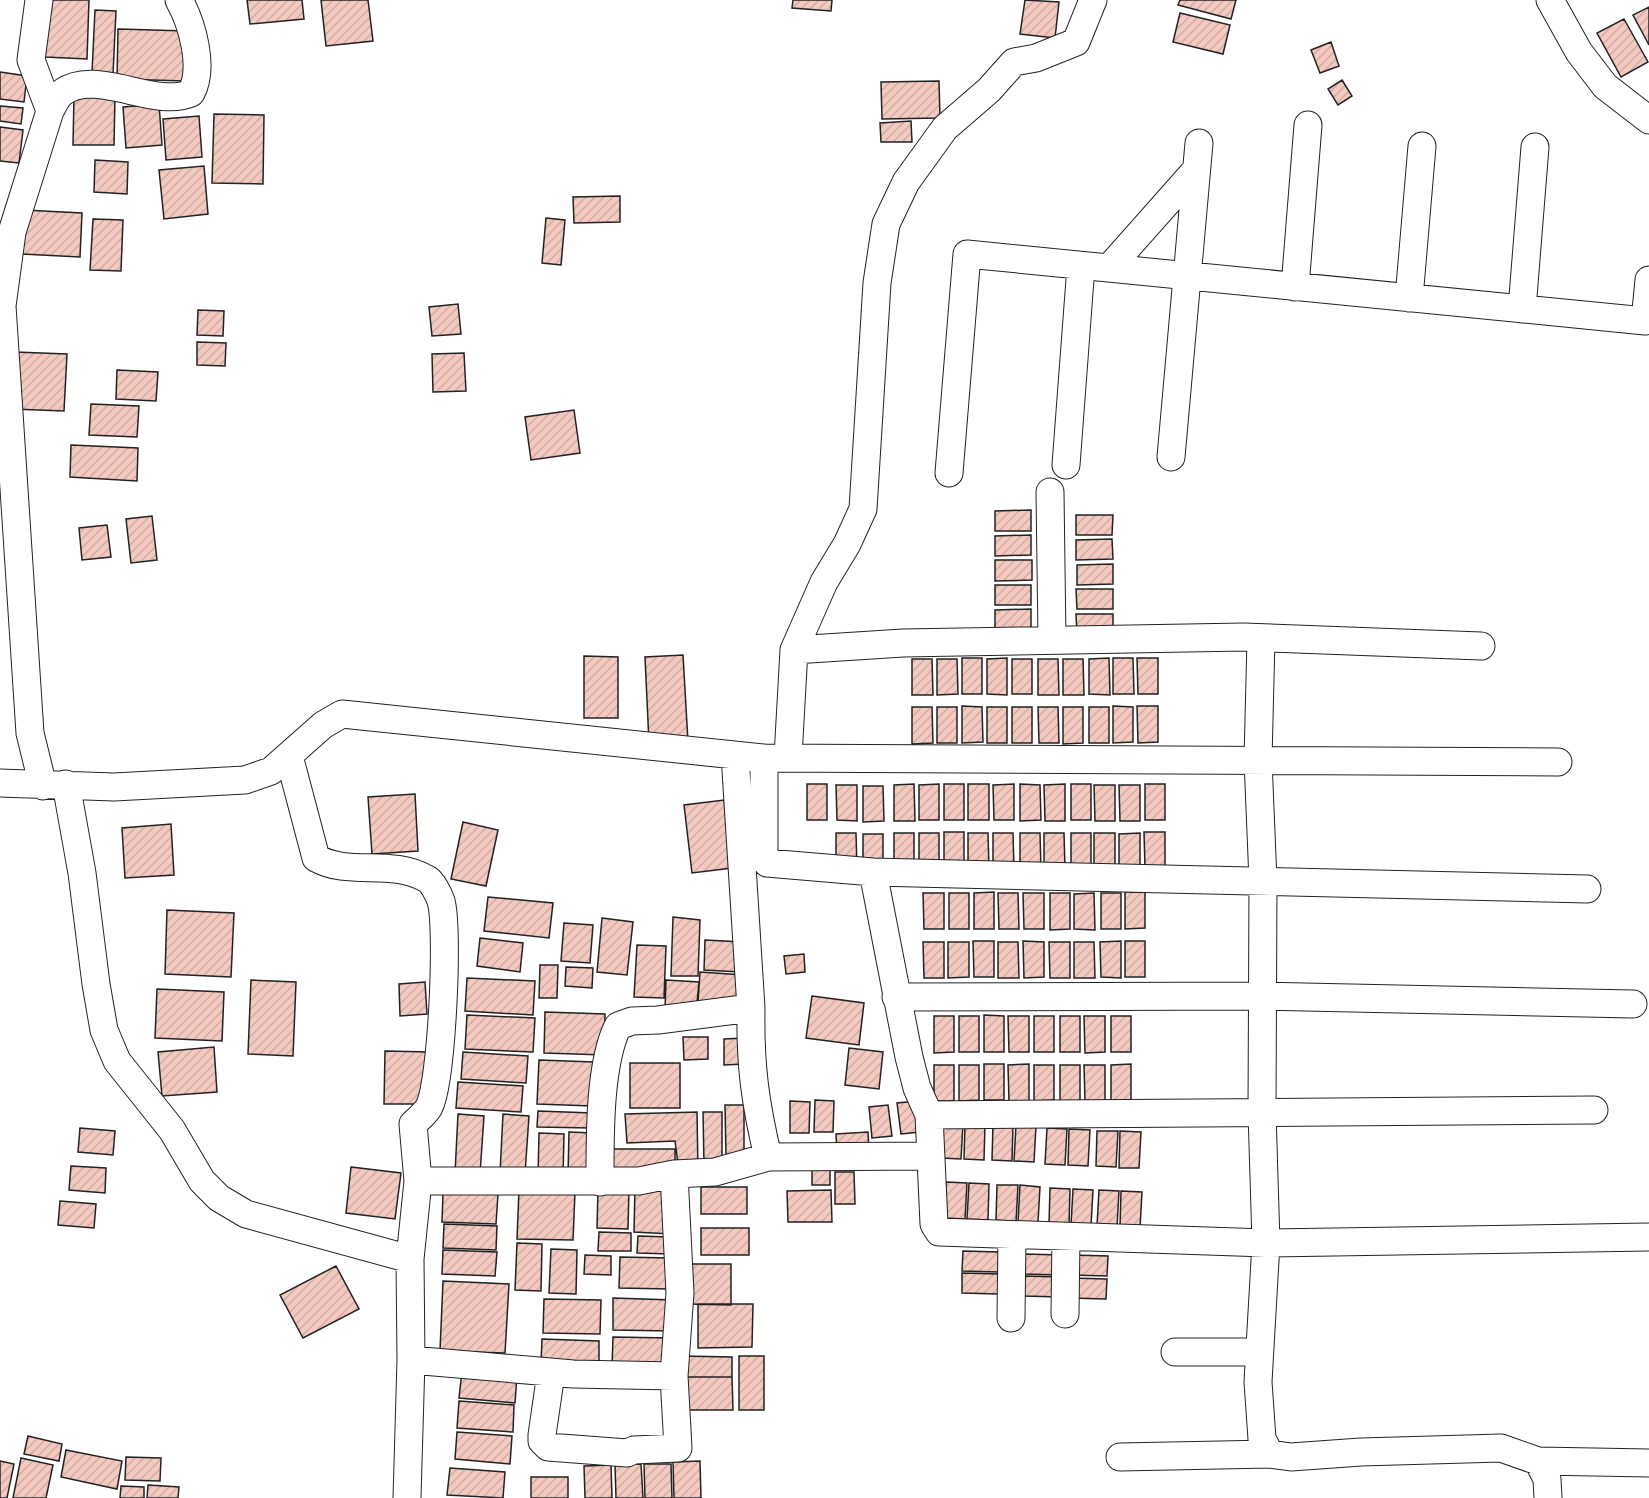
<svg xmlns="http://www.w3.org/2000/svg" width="1649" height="1498" font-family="'Asap Condensed',sans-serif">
<defs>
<pattern id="building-hatch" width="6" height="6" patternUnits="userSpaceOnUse" patternTransform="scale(1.5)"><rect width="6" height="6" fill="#f3c9c0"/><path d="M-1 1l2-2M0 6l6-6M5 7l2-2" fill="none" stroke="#d0aca5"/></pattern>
</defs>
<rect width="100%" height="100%" fill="#fff"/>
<path fill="url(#building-hatch)" stroke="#222" stroke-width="1.5" d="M47,0h42l-2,59 -42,-2z
M247,0h55l2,19 -54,5z
M321,0h47l5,41 -47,5z
M793,0h39l-1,11 -39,-3z
M1025,0l34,2 -4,36 -35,-4z
M1180,0h56l-5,19 -53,-14z
M1649,7v38l-16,-30z
M95,10l21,1 -3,63 -21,-1z
M1180,13l50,12 -7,29 -50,-12z
M1624,19l24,43 -27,15 -24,-44z
M118,29l69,2 -1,50 -69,-2z
M1331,42l8,24 -19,7 -9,-23z
M0,72l27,4 -3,26 -24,-3z
M1342,80l10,16 -14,9 -10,-16z
M939,81l1,37 -58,1 -1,-37z
M74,95l41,1 -1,49h-41z
M159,104l3,41 -36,3 -3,-41z
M0,106l23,2 -2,16 -21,-3z
M214,114l50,1 -1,69 -51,-1z
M199,116l3,41 -36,3 -3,-41z
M911,121l1,21h-31l-1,-19z
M0,127l23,3 -4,33 -19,-2z
M95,160l33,2 -1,32 -33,-2z
M204,166l4,48 -44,5 -5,-49z
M620,196v26l-46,1 -1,-26z
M24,210l58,3 -2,44 -58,-3z
M546,218l19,2 -4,45 -19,-2z
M93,219l30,1 -2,51 -31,-1z
M458,304l3,30 -29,2 -3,-29z
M198,310l26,1 -1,25 -26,-1z
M197,342l29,1 -1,23 -28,-1z
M15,352l52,2 -3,57 -52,-2z
M464,353l2,38 -33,1 -1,-38z
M117,370l41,2 -2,29 -40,-2z
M91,404l48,2 -2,31 -48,-2z
M574,410l6,43 -49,7 -6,-43z
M71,445l67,3 -1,33 -67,-4z
M1031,510v21h-36v-20z
M1076,515h37l-1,20h-36z
M152,516l5,44 -26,3 -5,-44z
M107,525l4,32 -29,3 -3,-32z
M1031,535v20l-36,1v-20z
M1112,539l1,20 -37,1v-20z
M995,560h37v20l-37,1z
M1113,564v20l-36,1v-20z
M995,585h36v20h-36z
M1076,589h37v20h-36z
M1031,609v21h-36v-20z
M1076,614h37v20h-36z
M683,655l5,87 -39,1 -4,-86z
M584,656l34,1v61h-34z
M962,658h20v36h-20z
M1007,658v37l-20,-1v-35z
M1109,658l1,37 -21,-1v-35z
M1113,658h20l1,36h-21z
M1137,658h21v36h-20z
M912,659h20l1,36h-21z
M937,659h20l1,35 -21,1z
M1012,659h20v35h-20z
M1038,659h20l1,36h-21z
M1063,659h20l1,36h-21z
M962,706l20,1 1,35 -21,1z
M1113,706l20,1v35l-20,1z
M1137,706h21v36l-20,1z
M912,707h20l1,36 -21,1z
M937,707h20v36h-20z
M987,707h20v36h-20z
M1012,707h20v36h-20z
M1038,707h20l1,36h-20z
M1063,707h20v36l-20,1z
M1089,707h20v36h-20z
M807,784h20v36h-20z
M914,784l1,37h-21v-36z
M939,784v36h-20v-35z
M944,784h20v36h-20z
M968,784h21v36h-21z
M1014,784v36h-20l-1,-35z
M1020,784l20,1 1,35 -21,1z
M1065,784v37h-20l-1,-36z
M1071,784h20v36h-20z
M1145,784h20v36h-20z
M836,785h21v36l-20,-1z
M1094,785h21v36h-20z
M1119,785h21v36h-20z
M863,786h20l1,35 -21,1z
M415,794l3,57 -46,3 -4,-57z
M724,800l8,68 -40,5 -8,-68z
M463,822l35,8 -12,56 -35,-7z
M171,824l3,51 -49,3 -3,-50z
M944,832h20v36h-20z
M1144,832h21v36h-20z
M836,833h20l1,36h-21z
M894,833h20v36h-20z
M919,833h20v36h-20z
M968,833h20l1,36h-21z
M993,833h20l1,36h-21z
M1020,833h20l1,36h-21z
M1044,833h20l1,36h-21z
M1071,833h20v36h-20z
M1094,833h21v36h-21z
M1140,833v37h-21v-36z
M863,834h20v36h-20z
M994,892v37h-20v-36z
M1125,892h20v36l-20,1z
M923,893h21v36h-20z
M949,893h20v36h-20z
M998,893h20l1,36h-20z
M1023,893h21v36h-20z
M1050,893h20v36l-20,1z
M1094,893l1,37 -21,-1v-35z
M1101,893h20v36h-20z
M488,897l65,6 -4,35 -65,-7z
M167,910l67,3 -3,64 -66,-3z
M673,917l27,3 -2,56h-27z
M602,918l31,4 -6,53 -30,-3z
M564,923l29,2 -3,38 -29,-2z
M480,938l43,5 -3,29 -43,-6z
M705,940l37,2 -2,30 -36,-2z
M973,941h21v36h-20z
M1023,941l21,1v35l-20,1z
M1121,941v37l-20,-1 -1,-35z
M1125,941h20v36h-20z
M923,942h21v36h-20z
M948,942h21v35l-21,1z
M998,942h20l1,36h-21z
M1049,942h21v36h-20z
M1074,942h20l1,36h-21z
M637,945l29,1 -2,52 -30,-1z
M804,954l1,18 -19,2 -2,-18z
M540,965h18l-1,33h-18z
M566,967l27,1 -1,20 -27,-2z
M700,972l44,3 -2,30 -44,-3z
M467,978l68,3 -2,34 -68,-4z
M251,980l45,2 -3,74 -45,-2z
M666,980l33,2 -3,31 -31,-3z
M425,982l2,32 -27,2 -1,-32z
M157,989l67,3 -2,49 -67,-3z
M812,996l52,7 -5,42 -53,-7z
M545,1012l60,2 -1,41 -60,-2z
M467,1015l68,3 -2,34 -68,-3z
M984,1015l20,1v36h-20z
M934,1016h20v36l-20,1z
M959,1016h20v36h-20z
M1008,1016h21v36h-20z
M1034,1016h20v36h-20z
M1060,1016h20v36h-20z
M1084,1016h21v36l-20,1z
M1111,1016h20v36h-20z
M683,1037h25v22l-24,1z
M745,1038v26l-21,1v-26z
M214,1047l3,45 -55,4 -4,-44z
M849,1048l34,4 -4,37 -34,-4z
M385,1051l45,1 -1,52h-45z
M463,1052l65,4 -2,27 -65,-4z
M539,1060l55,2 -2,44 -55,-2z
M630,1063h50v45h-50z
M984,1064h20v36h-20z
M1029,1064v37h-20l-1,-36z
M1131,1064v37h-20v-36z
M934,1065h20v36h-20z
M959,1065h20v35l-20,1z
M1034,1065h20v35l-20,1z
M1060,1065h20v36h-20z
M1084,1065h21v36h-20z
M458,1082l65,4 -2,26 -65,-4z
M815,1100l19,1 -1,31h-19z
M790,1101l20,1 -1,31h-19z
M917,1101l3,31 -19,2 -4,-31z
M725,1105h19v53h-18z
M888,1105l4,31 -20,2 -3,-31z
M538,1111l54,2 -1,15 -54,-1z
M697,1112l1,60h-19l-4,-31 -48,2 -2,-29z
M703,1112h19v52h-18z
M458,1114l26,2 -4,58 -25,-1z
M503,1114l26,2 -4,58 -25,-1z
M942,1122l21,1 -2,36 -20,-1z
M965,1123l20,1 -1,36 -20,-1z
M993,1124l20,1 -1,36 -20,-1z
M1016,1125l20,1 -2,36 -20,-1z
M80,1128l35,3 -2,24 -35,-3z
M1047,1128l20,1 -2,36 -20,-1z
M1069,1129l21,1 -2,36 -20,-1z
M1097,1131h21l-2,36 -20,-1z
M1120,1131l21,1 -2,36h-20z
M569,1132l24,1v44l-25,-1z
M868,1132l1,20 -32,1 -1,-19z
M539,1133l25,1 -1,43h-25z
M610,1149h65v23h-64z
M71,1166l35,2 -1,25 -36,-3z
M351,1167l50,6 -6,46 -49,-6z
M812,1169h18v16h-18z
M835,1172h19l1,32h-20z
M946,1182l21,1 -2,36 -20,-1z
M969,1183l20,1 -1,36 -21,-1z
M997,1185h21l-2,37 -20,-2z
M1020,1185l20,2 -2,35h-20z
M635,1187l37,1 -1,46 -37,-2z
M701,1187h46v27h-46z
M1050,1188l20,1 -1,36 -20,-1z
M598,1189h31l-1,40 -31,-1z
M1073,1189l20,1 -2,36 -20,-1z
M519,1190l56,2 -2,48 -56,-1z
M831,1190l1,32h-44l-1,-31z
M1099,1190l20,1 -2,36 -20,-1z
M1121,1191l21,1 -2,36 -20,-1z
M443,1193l55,1 -2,30 -54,-2z
M60,1201l36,3 -2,24 -36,-3z
M444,1224l53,2 -1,24 -53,-2z
M701,1228h48v27h-48z
M599,1232l32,1v18h-33z
M638,1236l33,1v17l-34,-1z
M517,1243l25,1 -1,47 -26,-1z
M551,1249l26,1 -1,44 -27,-1z
M443,1250l54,2 -2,24 -53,-2z
M963,1251l36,1 -1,20 -36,-1z
M1024,1254l37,1 -1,20 -36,-1z
M585,1255l26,1v19l-27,-1z
M1071,1255l37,1 -1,20 -36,-1z
M620,1257l50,1 -1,31 -50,-1z
M687,1264h44v41l-44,-1z
M336,1266l23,43 -56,29 -23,-43z
M962,1273l37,1 -1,20 -36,-1z
M1024,1276l36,1v20l-36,-1z
M1071,1278l36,1 -1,20 -36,-1z
M443,1281l66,3 -4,69 -65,-2z
M613,1298l60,2 -1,31 -59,-1z
M544,1299l57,1 -1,34 -57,-1z
M698,1304h55l-1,43 -54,1z
M613,1337l58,1 -1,31 -58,-2z
M542,1339l57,2v24l-58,-2z
M680,1356l52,1v20h-52z
M739,1356h25v54h-25z
M462,1371l55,4 -2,28 -56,-5z
M685,1377h47l1,33h-48z
M459,1401l55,4 -1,27 -56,-4z
M457,1432l55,4 -2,28 -55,-5z
M28,1436l34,8 -3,17 -35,-7z
M66,1450l56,11 -5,28 -56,-12z
M126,1457l35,1 -1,23 -35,-1z
M21,1458l32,7 -7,33h-33z
M0,1461l14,3 -7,34h-7z
M700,1461l1,37h-27l-1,-36z
M641,1464l2,34h-27l-1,-33z
M644,1464h27l1,34h-27z
M611,1465l1,33h-27l-1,-32z
M450,1468l55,4 -2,26 -56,-3z
M531,1477h37v21h-37z
M148,1485l31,2 -1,11h-31z
M121,1486l23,1v11h-24z"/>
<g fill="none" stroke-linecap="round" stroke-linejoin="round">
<g stroke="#222" stroke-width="29">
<path id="street" d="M39,0l-8,60 19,51 -38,121 -10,74 28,427 13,53
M1550,0l29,52 26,34 44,34
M50,111c4,-7 7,-15 13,-19 33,-24 92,17 128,1 14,-25 1,-70 -12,-93
M1109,268l87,-98
M1295,287l13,-162
M1409,298l13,-152
M1522,309l13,-162
M1171,457l28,-314
M1066,465l15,-199
M949,473l18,-219 678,67 4,-41
M1050,492l2,148
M1261,639l-3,121 5,121 -1,231 4,131 -8,139 4,57 8,15 21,3 70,-5 140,-4 37,13 9,18 1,19
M794,650l30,-68 23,-38 16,-35 14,-226 9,-59 20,-42 39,-54 44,-38 25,-28 22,-4 40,-16 17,-42
M289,756l27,102c34,19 74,0 111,21 5,2 12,16 14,22 8,28 1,181 -12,206 -3,6 -11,12 -16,17l5,57
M788,757l6,-107 109,-7 341,-6 237,9
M764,758v93l3,12 106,9 714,17
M0,783l114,4 131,-7 26,-9 52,-46 19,-11 422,44 794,4
M66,784l16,89 14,111 8,46 13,31 55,69 30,51 17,17 27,16 164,45
M873,872l36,185 8,31 12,27 665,-5
M896,997l367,-1 370,8
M751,1008c-1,57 4,94 17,149
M929,1115l5,109 5,8 327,11 383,-6
M674,1174l41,-2 53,-15 163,-1
M600,1182c0,-44 -1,-118 18,-156l14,-5 26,-1 93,-12 -16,-253
M1065,1314l1,-77
M1011,1318l1,-82
M1175,1352h84
M411,1360l162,14 101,2
M1120,1457l150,-3
M1538,1461l111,2
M407,1498l4,-138 -1,-101 8,-78h221l35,-7 6,119 -6,83 4,72 -44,2 -7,3 -79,-6 -6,-6v-6l9,-62"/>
</g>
<use href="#street" stroke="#fff" stroke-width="27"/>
</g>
</svg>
